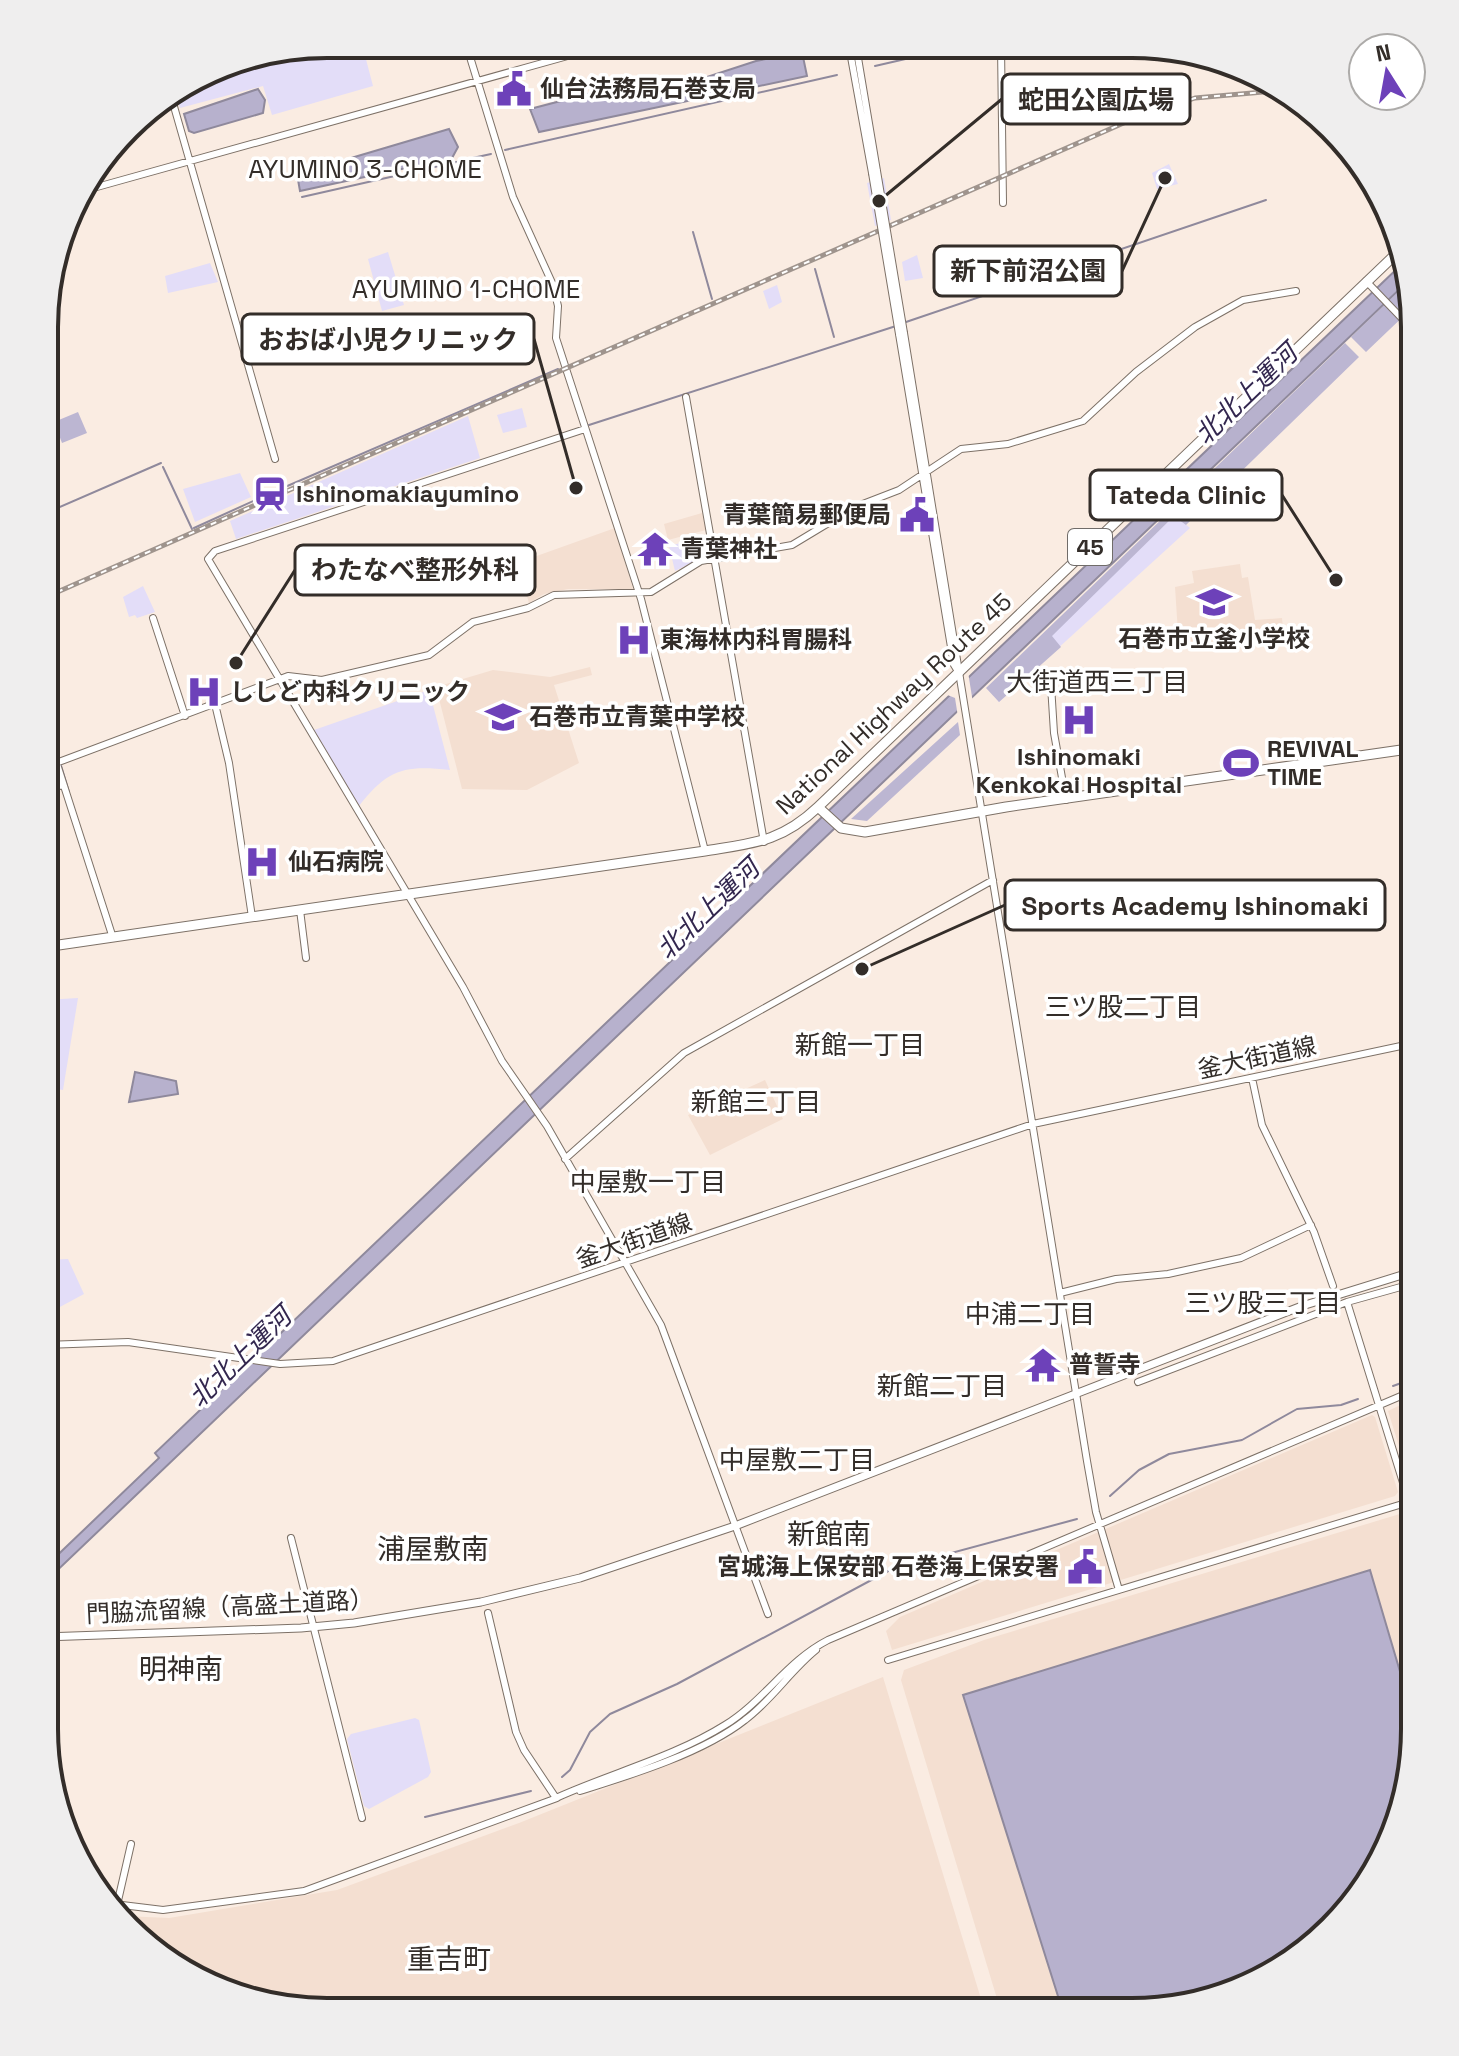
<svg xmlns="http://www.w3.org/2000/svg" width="1459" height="2056" font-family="'Space Grotesk','Noto Sans JP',sans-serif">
<rect width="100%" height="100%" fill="#faece2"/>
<path fill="#f4dfd1" d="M702,513l4,17 -38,10 -4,-16z
M615,528l18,61h-65l-24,5 -15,9 -12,-40z
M1240,564l2,14 6,-1 7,43 27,-2 2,21 -105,9 -4,-61 19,-4 -2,-12z
M590,667l2,8 -38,10 25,78 -52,27 -65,-1 -26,-102 57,-17 57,7z
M765,1080l18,39 -73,36 -22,-40z
M1415,1398l-1,96 -26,-83z
M1372,1415l3,2 23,75 -3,4 -503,154 -6,-19 14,-14z
M1403,1513l11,36v170l-44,-148 -407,124 100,317h-62l-100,-332 3,-10 80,-30z
M883,1677l102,335 -695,-2 -135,-56 -31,-38 45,2 168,-28 182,-67z"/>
<path fill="#e3ddf8" d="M327,44h35l11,42 -101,29 -9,-29 -83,22 -4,-14 59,-35z
M1169,164l9,20 -21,5 -5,-16z
M884,178l7,42 -16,6 -8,-43z
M388,252l16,53 -22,6 -14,-52z
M917,255l6,23 -18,3 -3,-19z
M210,263l8,19 -50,11 -3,-17z
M777,285l5,17 -13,7 -6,-18z
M522,408l5,19 -24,6 -6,-18z
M468,416l12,42 -244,81 -6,-18z
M240,473l11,24 -56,25 -12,-33z
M1175,515l15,13 -191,174 -8,-10z
M707,536l4,17 -36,18 -6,-25z
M143,586l12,26 -18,6 -2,-3 -6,2 -6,-20z
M429,690l21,80c-46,-5 -62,-1 -91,36l-45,-76z
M78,998l-15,92 -18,-3v-87z
M68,1259l16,35 -39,21v-55z
M415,1718l4,2 12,52 -3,5 -59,32 -5,-3 -17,-67 4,-5z"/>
<path fill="#bcb6d2" d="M1405,285l6,24 -45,43 -15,-15z
M1345,343l14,14 -173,168 -12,-9 -122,120 9,11 -62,55 -13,-14z
M78,412l9,21 -25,10 -8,-21z
M958,722l2,13 -93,86 -16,-2z"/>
<path fill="#b7b1cd" stroke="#8f899c" stroke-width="2" d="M802,52l5,24 -268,56 -9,-23 119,-31 6,16 101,-33z
M258,89l7,11 -2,13 -69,20 -5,-2 -5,-17z
M449,129l9,18 -6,11 -152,33 -3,-17z
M1401,265l4,19 -1361,1299v-15l115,-110 -4,-5z
M135,1072l41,9 2,13 -49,8z
M1370,1570l44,149v29l-47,139 -110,96 -124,29h-70l-100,-317z"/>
<path fill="#faece2" d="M968,672l5,31 -15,14 -3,-19 -10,-4z"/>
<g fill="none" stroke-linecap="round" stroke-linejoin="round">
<path stroke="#8f899c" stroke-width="2" d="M875,66l87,-20
M505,150l332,-75
M468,159l23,-5
M302,197l159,-36
M693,232l19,67
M815,269l19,68
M906,322l360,-122
M589,425l307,-99
M163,467l29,62
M285,487l273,-118
M46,513l115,-50
M194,528l68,-31
M46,716l23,76
M1393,1386l22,-8
M1110,1496l29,-26 30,-16 73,-14 55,-31 44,-4 17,-6
M562,1777l8,-7 20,-38 20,-18 67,-30 215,-115 185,-50
M425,1817l106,-26"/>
<g stroke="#7d7167" stroke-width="8">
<path id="minor" d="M466,44l47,153 40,88 5,21 -2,32 85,261 64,252
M849,46l23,127
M856,46l21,125
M1001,46l2,157
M171,96l104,363
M79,192l528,-147
M1366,281l49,51
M904,333l183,1128 9,51 23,78
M899,334l55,331 5,8
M686,397l78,445
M585,429l-370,122 -7,8 255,428 39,74 45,65 114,199 107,289
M153,618l32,98
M1051,685l3,48 12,67
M215,704l14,59 23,154
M46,730l67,208
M56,763l232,-87 34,4 107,-25 44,-33 55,-14 26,-13 97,-3 50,-31 91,-16 63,-38 44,-17 62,-41 47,-5 75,-23 53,-49 59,-45 48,-27 53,-9
M46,789l16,-4
M300,910l6,48
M1252,1078l10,47 52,107 19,54
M565,1159l119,-106 309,-173
M1060,1293l56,-14 52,-5 73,-16 70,-33
M45,1345l83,-3 152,22 53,-3 700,-237 382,-81
M1138,1382l209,-80 68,-19
M291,1538l71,280
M488,1613l28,119 8,18 32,48
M888,1660l521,-158 -62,-200
M580,1791c51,-16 123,-38 165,-71 27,-20 45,-49 71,-70
M556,1798c55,-25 118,-41 169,-73 39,-24 62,-64 103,-85l587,-250
M114,1904l49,6 141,-19 253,-93
M117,1905l14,-61"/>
</g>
<g stroke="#7d7167" stroke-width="9">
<path id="major" d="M44,1637l257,-9 53,-5 127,-21 99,-24 155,-52 567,-220 113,-35"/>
</g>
<g stroke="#7d7167" stroke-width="11">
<path id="highway" d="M818,807l23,21 24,4 141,-25 409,-59
M45,947l660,-96c49,-8 76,-9 113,-44l580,-555"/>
</g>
<use href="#minor" stroke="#fff" stroke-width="6"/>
<use href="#major" stroke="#fff" stroke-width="7"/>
<use href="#highway" stroke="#fff" stroke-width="9"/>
<g stroke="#9f948d" stroke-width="5">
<path id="rail" d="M46,597l1089,-479 60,-20 81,-7"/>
</g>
<use href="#rail" stroke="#fff" stroke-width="2" stroke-dasharray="6" stroke-linecap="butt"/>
<g stroke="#7d7167" stroke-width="8" stroke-linecap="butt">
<path id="minor-bridge" d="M877,171l27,162
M872,173l27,161"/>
</g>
<use href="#minor-bridge" stroke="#fff" stroke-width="6"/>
</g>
<defs>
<g id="civic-bare" transform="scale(2.76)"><path d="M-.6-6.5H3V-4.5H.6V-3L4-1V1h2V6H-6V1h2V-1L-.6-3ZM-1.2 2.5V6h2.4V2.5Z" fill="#6d41b9" stroke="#fff" stroke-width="2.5" paint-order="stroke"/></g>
<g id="station-bare" transform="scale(2.76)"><path d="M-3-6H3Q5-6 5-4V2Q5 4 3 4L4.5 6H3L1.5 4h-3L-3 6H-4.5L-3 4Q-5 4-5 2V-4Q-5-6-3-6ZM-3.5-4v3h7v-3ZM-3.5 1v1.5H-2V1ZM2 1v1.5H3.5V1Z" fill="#6d41b9" stroke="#fff" stroke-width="2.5" paint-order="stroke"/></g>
<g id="temple-bare" transform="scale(2.76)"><path d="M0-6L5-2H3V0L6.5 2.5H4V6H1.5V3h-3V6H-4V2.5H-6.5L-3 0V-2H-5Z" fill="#6d41b9" stroke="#fff" stroke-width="2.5" paint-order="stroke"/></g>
<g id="school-bare" transform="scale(2.76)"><path d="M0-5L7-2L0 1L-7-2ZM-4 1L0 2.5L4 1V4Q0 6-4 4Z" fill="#6d41b9" stroke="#fff" stroke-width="2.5" paint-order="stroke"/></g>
<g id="hospital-bare" transform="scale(2.76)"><path d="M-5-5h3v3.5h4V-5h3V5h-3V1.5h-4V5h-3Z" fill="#6d41b9" stroke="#fff" stroke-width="2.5" paint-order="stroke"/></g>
<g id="stadium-bare" transform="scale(2.76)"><path d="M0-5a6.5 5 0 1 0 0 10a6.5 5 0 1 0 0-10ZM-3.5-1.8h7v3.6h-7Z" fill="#6d41b9" stroke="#fff" stroke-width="2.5" paint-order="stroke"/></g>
</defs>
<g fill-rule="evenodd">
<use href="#civic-bare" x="514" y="89"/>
<use href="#station-bare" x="270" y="494"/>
<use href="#civic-bare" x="917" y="515"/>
<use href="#temple-bare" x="655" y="549"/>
<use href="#school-bare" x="1214" y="602"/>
<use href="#hospital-bare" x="634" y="640"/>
<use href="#hospital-bare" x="204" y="692"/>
<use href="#school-bare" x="503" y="717"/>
<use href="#hospital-bare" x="1079" y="720"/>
<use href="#stadium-bare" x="1241" y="763"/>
<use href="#hospital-bare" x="262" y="862"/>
<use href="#temple-bare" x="1043" y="1365"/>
<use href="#civic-bare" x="1085" y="1567"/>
</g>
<g text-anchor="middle" stroke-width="7" stroke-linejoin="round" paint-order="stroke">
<rect fill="#fff" stroke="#706c69" stroke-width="2" x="1068" y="529" width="44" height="36" rx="6"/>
<g font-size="22" font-weight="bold" fill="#332d29">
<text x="1090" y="555">45</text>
</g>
<g font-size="24" font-weight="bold" fill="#332d29" stroke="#fff" text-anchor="start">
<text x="540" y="97">仙台法務局石巻支局</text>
<text x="296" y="502">Ishinomakiayumino</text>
<text x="891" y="523" text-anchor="end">青葉簡易郵便局</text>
<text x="681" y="557">青葉神社</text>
<text x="1214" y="647" text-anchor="middle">石巻市立釜小学校</text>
<text x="660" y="648">東海林内科胃腸科</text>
<text x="230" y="700">ししど内科クリニック</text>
<text x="529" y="725">石巻市立青葉中学校</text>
<text x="1267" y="757">REVIVAL<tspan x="1267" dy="28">TIME</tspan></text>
<text x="1079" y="765" text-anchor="middle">Ishinomaki<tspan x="1079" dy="28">Kenkokai Hospital</tspan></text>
<text x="288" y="870">仙石病院</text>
<text x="1069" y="1373">普誓寺</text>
<text x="1059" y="1575" text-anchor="end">宮城海上保安部 石巻海上保安署</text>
</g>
<g font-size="24" fill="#332d29" stroke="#fff">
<text transform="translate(894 704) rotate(-43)" y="8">National Highway Route 45</text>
<text transform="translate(1257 1058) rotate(-12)" y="8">釜大街道線</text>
<text transform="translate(634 1241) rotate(-19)" y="8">釜大街道線</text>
<text transform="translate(230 1607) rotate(-3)" y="8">門脇流留線（高盛土道路）</text>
</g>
<g font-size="26" fill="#332d29" stroke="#fff">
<text x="365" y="178">AYUMINO 3-CHOME</text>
<text x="466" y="298">AYUMINO 1-CHOME</text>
<text x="1097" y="691">大街道西三丁目</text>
<text x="1123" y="1016">三ツ股二丁目</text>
<text x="860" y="1054">新館一丁目</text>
<text x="756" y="1111">新館三丁目</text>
<text x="648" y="1191">中屋敷一丁目</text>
<text x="1263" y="1312">三ツ股三丁目</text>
<text x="1030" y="1323">中浦二丁目</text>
<text x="942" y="1395">新館二丁目</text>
<text x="797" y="1469">中屋敷二丁目</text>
</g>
<g font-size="26" font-style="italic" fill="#33274f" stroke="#fff">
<text transform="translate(1246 394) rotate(-44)" y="9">北北上運河</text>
<text transform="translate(708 909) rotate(-44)" y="9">北北上運河</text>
<text transform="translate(240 1357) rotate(-44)" y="9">北北上運河</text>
</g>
<g font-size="28" fill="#332d29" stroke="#fff">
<text x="829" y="1544">新館南</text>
<text x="433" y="1559">浦屋敷南</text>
<text x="181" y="1679">明神南</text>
<text x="449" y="1969">重吉町</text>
</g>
</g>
<path d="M0 0H1459V2056H0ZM327 58H1132A269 269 0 0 1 1401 327V1729A269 269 0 0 1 1132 1998H327A269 269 0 0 1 58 1729V327A269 269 0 0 1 327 58Z" fill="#efeeee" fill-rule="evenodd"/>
<path fill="none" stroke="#332d29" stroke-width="4" d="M327 58H1132A269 269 0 0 1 1401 327V1729A269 269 0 0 1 1132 1998H327A269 269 0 0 1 58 1729V327A269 269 0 0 1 327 58Z"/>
<path fill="none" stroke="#332d29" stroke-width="3" d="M879 201L1002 99M1165 178L1122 271M576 488L534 339M1336 580L1282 495M236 663L295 570M862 969L1005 905"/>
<g fill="#332d29" stroke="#fff" stroke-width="3">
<circle cx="879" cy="201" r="8"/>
<circle cx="1165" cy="178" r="8"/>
<circle cx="576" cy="488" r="8"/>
<circle cx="1336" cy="580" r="8"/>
<circle cx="236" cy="663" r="8"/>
<circle cx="862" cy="969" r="8"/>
</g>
<g fill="#fff" stroke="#332d29" stroke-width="3">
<rect x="1002" y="74" width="188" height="50" rx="8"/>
<rect x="934" y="246" width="188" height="50" rx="8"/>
<rect x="242" y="314" width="292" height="50" rx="8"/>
<rect x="1090" y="470" width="192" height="50" rx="8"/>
<rect x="295" y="545" width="240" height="50" rx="8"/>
<rect x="1005" y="880" width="380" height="50" rx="8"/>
</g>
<g font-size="26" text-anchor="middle" font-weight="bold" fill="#332d29">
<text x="1096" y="109">蛇田公園広場</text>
<text x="1028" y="280">新下前沼公園</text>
<text x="388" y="349">おおば小児クリニック</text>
<text x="1186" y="504">Tateda Clinic</text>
<text x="415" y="579">わたなべ整形外科</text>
<text x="1195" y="915">Sports Academy Ishinomaki</text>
</g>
<g transform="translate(1387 72) rotate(349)"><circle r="38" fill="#ffffff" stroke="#adaba9" stroke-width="2"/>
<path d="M0-6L14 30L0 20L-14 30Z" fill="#6d41b9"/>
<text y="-12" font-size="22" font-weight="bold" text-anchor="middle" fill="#332d29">N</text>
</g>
</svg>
